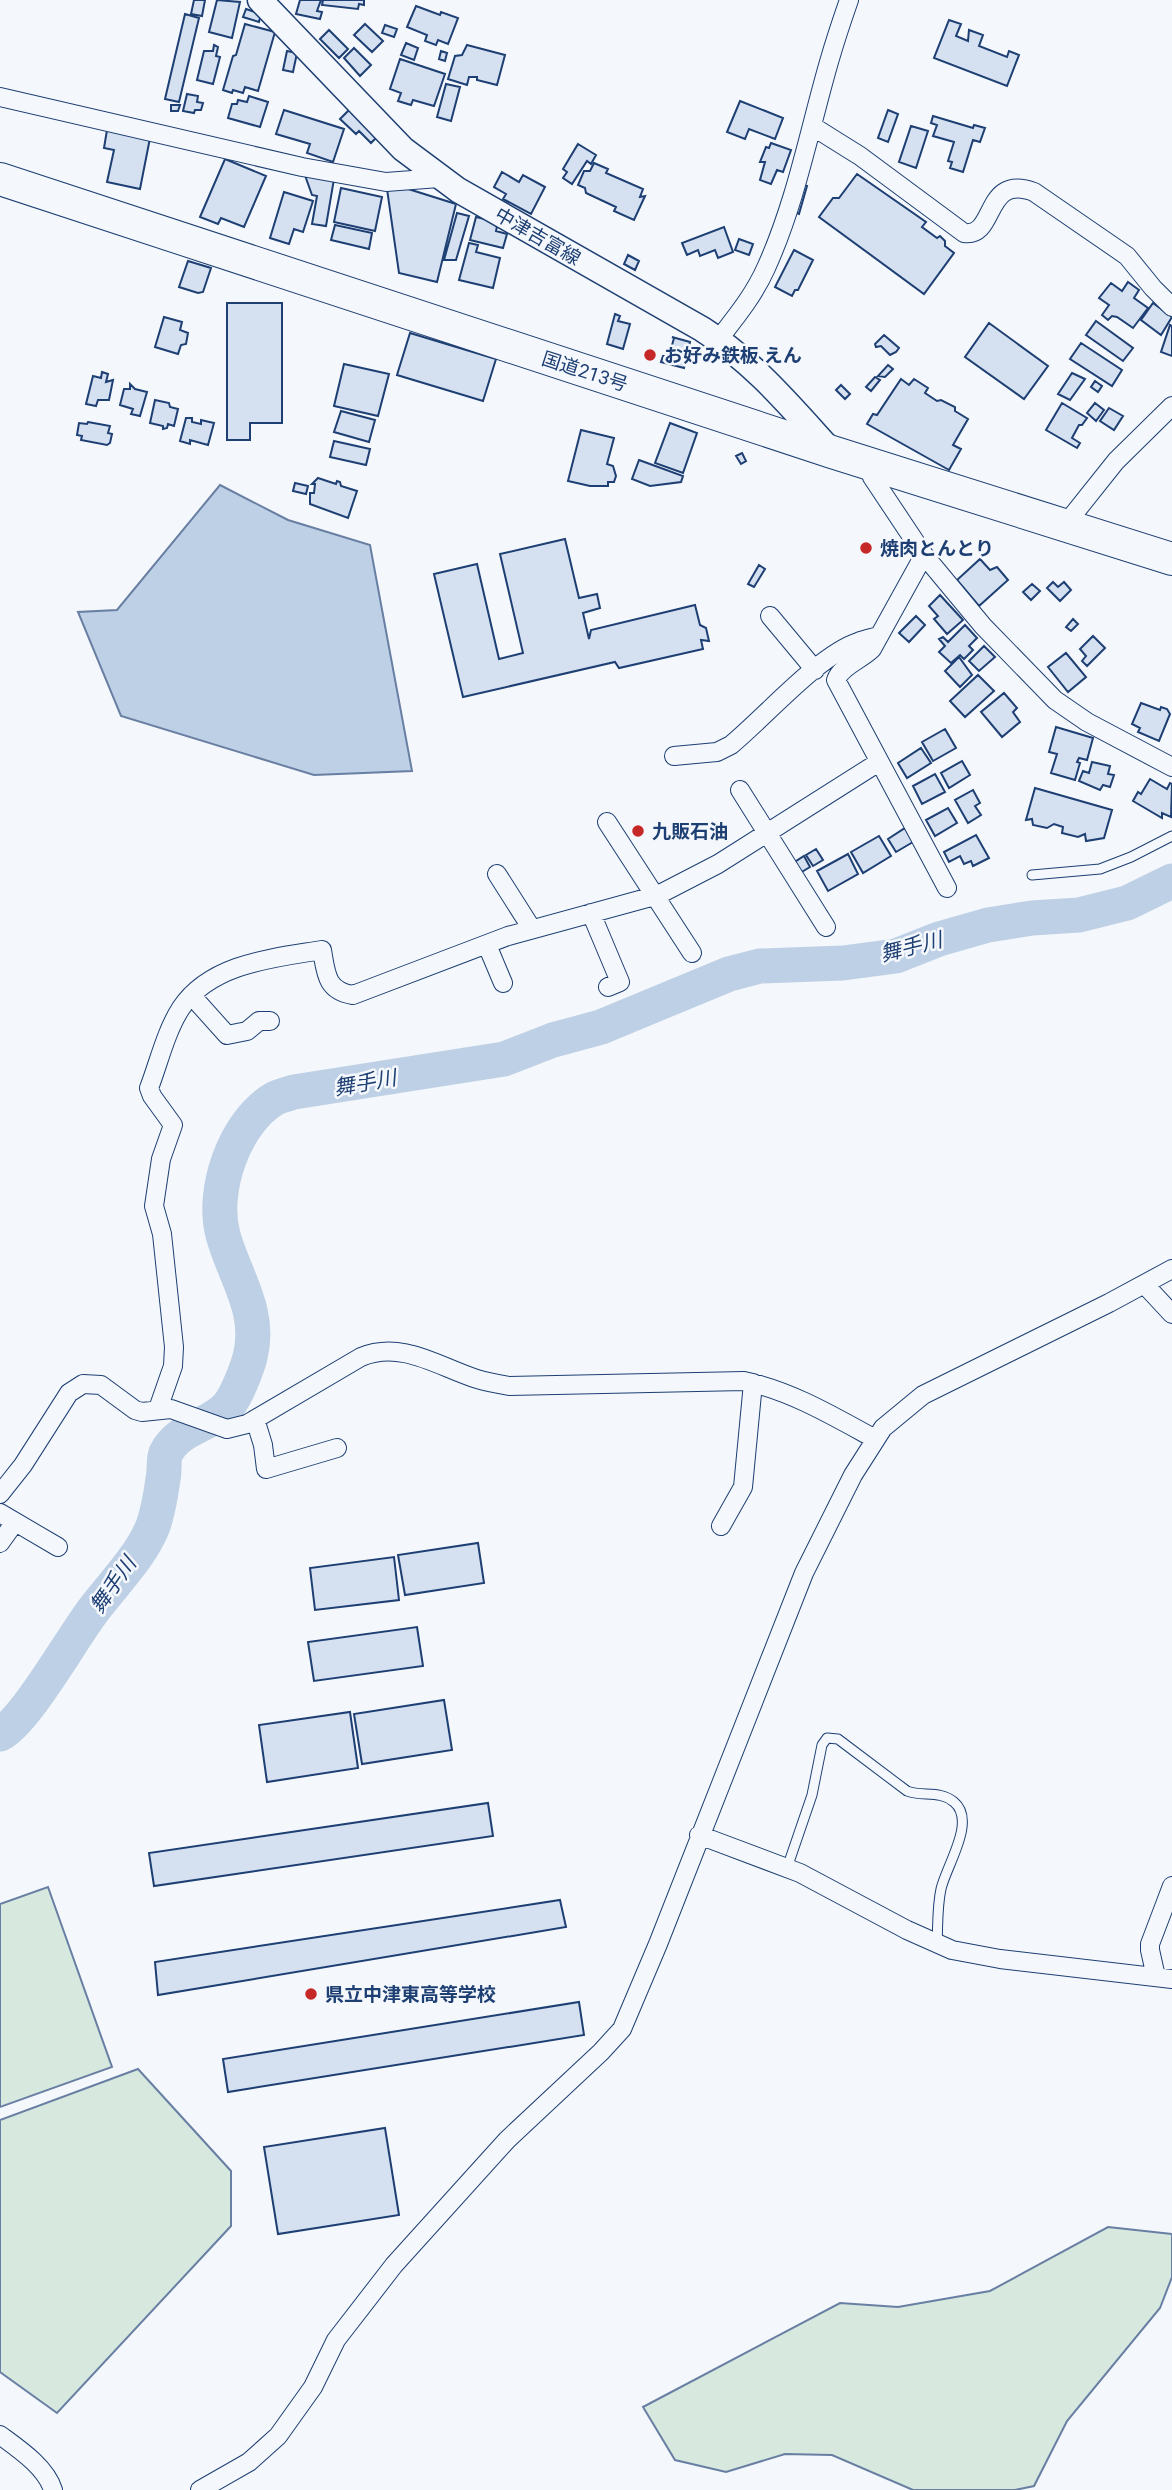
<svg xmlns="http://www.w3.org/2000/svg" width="1172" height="2490" font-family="Roboto,'Noto Sans JP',sans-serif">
<rect width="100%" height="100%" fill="#f4f7fb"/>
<path fill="#d7e8df" stroke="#687fa3" stroke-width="2" d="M48,1887l64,180 -112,40v-203z
M138,2069l93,102v55l-174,187 -57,-41v-252z
M1108,2227l64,7v43l-12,31 -93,113 -33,65 -19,4h-102l-81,-35 -47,-1 -59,18 -51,-12 -32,-53 197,-104 58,4 92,-16z"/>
<path fill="#bed0e5" stroke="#687fa3" stroke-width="2" d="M220,485l68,35 82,25 42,226 -98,4 -193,-59 -43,-104 39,-2z"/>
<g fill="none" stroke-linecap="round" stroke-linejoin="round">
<path stroke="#bed0e5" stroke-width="35" d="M0,1734c26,-13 73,-98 95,-126 20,-26 46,-52 58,-82 5,-15 8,-32 10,-47 2,-8 0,-19 3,-26 13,-26 45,-27 62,-47 8,-9 19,-37 22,-49 12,-46 -16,-81 -27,-122 -12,-44 11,-112 51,-136 5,-3 13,-5 20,-7l210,-33 49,-19 48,-13 128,-53 31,-8 83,-3 53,-7 43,-17 49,-14 44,-7 47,-3 48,-12 45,-22"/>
</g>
<path fill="#d5e0f0" stroke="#1d3f73" stroke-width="2" d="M194,0h11l-3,16 -11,-2z
M217,0l23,2 -8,36 -23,-6z
M300,0h21l-4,11 5,1 -2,7 -24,-5z
M323,0h41v5l-5,-1 -1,5 -36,-4z
M416,6l24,9 1,-3 17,6 -10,26 -10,-4 -2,5 -11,-4 2,-6 -20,-8z
M246,9l15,5 -2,8 -16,-5z
M185,14l14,4 -20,84 -14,-3z
M949,20l12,4 -5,12 12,5 1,-11 14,5 -4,11 28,11 2,-6 10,4 -12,31 -73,-28z
M245,24l30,8 -17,59 -13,-4 -2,6 -10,-3 -1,3 -9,-3 10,-34 3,-1z
M365,24l18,17 -11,11 -18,-17z
M385,25l12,4 -3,8 -12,-4z
M329,30l19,19 -9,9 -19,-19z
M406,43l12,5 -4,12 -13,-5z
M214,45l4,2 -2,9 4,1 -7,27 -16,-4 7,-29h9z
M467,45l38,10 -8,30 -20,-5v-3h-8l-2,8 -19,-6 7,-23 7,-1z
M354,48l17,17 -11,11 -16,-18z
M287,51l10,2 -4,19 -10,-2z
M441,51l6,2 -2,8 -6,-2z
M400,59l45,15 -11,32 -21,-6 -2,5 -13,-4 3,-8 -11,-4z
M446,84l14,3 -9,34 -14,-4z
M187,94l11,2 -1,6 6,1 -2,7h-6l-1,3 -11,-2z
M249,96l19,6 -8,25 -32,-9 4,-14h5l1,-4 9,2z
M740,101l43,17 -8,21 -26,-10 -4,10 -18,-7z
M171,105h9l-2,6h-7z
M352,107l28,27 -9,9 -12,-12 -3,3 -16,-15z
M284,110l60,19 -11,33 -26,-9 3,-9 -34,-10z
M888,110l10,4 -10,28 -10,-4z
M933,116l40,12 1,-3 11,3 -5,14 -7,-2 -10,32 -13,-4 2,-6 -4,-1 6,-19 -21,-6 4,-11 -6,-2z
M911,126l17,5 -12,37 -17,-6z
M107,130l43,8 -10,51 -33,-7 7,-32 -10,-2z
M771,143l20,7 -8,22 -6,-2 -6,14 -11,-4 5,-18h-5l6,-15 3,1z
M578,144l18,11 -5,9 -4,-3 -15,23 -9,-6 4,-6 -4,-3z
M225,159l41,17 -22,51 -23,-9 -3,6 -18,-7z
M594,163l14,6 -2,4 37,16 -3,8 5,-1 -11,24 -20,-9 2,-4 -30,-14 -1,-5 -7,-3 6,-14h6z
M302,167l32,12 -8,47 -14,-2 5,-28 -5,-1z
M502,172l17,10 4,-7 22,12 -14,27 -28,-15 3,-5 -12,-7z
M857,174l69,48 -4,5 15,11 3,-2 5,5v5l9,7 -30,41 -105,-77 14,-19h6z
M386,182l70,22 -19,78 -38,-9z
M799,184l8,2 -8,28 -8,-3z
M341,188l41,9 -7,34 -41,-9z
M284,192l29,9 -10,31 -9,-3 -5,15 -19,-6z
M457,213l12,3 -13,44h-12z
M476,217l22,5 -2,9 11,3 -4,14 -33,-8z
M335,225l37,8 -3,16 -38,-9z
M724,227l9,25 -15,6 -3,-8 -15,6 -2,-6 -11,5 -5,-12z
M739,239l14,5 -4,11 -14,-5z
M469,243l9,2 -2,7 24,6 -7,30 -34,-8z
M794,250l19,10 -15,30h-3l-3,6 -17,-9z
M628,255l11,6 -4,9 -11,-6z
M188,261l23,7 -8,24 -5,1 -19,-6z
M1128,282l11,8 -5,8 14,10 -15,20 -16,-11 -5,-1 -4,4 -6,-5 7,-10 -10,-7 12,-15 11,8z
M227,303h55v120h-32v17h-23z
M1153,303l19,14 -11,18 -20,-15z
M615,314l5,2 -2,5 12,3 -7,25 -16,-5z
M164,317l18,5 -2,8 8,3 -2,11 -5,1 -3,9 -23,-7z
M1096,321l37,27 -10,13 -37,-26z
M989,323l59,43 -24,33 -59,-42z
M1170,325l2,1v30l-11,-4z
M410,333l86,26 -13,42 -86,-26z
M884,335l15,13 -3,4 -6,3 -9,-9 -5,1 -1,-3z
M672,337l18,5 -6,26 -23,-6 2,-6h6l5,-18z
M1081,343l41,27 -10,16 -42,-27z
M344,364l45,10 -11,42 -44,-10z
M888,365l5,4 -8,8 -7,-1z
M102,372l6,2 -2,8 7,-2 -4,20h-11l-2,6 -10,-2 7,-28 8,2z
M1072,373l13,6 -15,21 -12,-6z
M875,377l5,3 -9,11 -5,-4z
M901,379l8,6 5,-6 14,9 -3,5 12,8 4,-1 14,7v4l13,8 -15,26 8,4 -12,21 -82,-46 6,-10 4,1z
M1095,381l7,5 -4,6 -7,-5z
M130,384l5,5 12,3 -7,24 -9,-2 2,-5 -13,-4 4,-16h6z
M841,385l9,9 -5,5 -9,-9z
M155,400l14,3 1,4 8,2 -4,17 -6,-2 -1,4 -4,1v-3l-13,-3z
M1062,403l25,15 -5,7h-3l-7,13 8,5 -3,5 -31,-18z
M1095,403l9,7 -8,11 -9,-8z
M1109,408l14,8 -9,14 -14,-9z
M341,411l34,9 -6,22 -35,-10z
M186,418h6v4l9,2v-4l13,3 -6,22 -18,-5v4l-10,-3z
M88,422l22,4 -2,7 4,1 -2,9 -3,2 -26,-5 1,-4 -5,-1 2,-12 8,1z
M670,423l27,10 -14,40 -28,-10z
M581,430l33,8 -7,26 6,2 3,10 -2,6h-6v4h-18l-22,-5z
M334,441l36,8 -4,16 -36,-8z
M742,453l4,8 -5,3 -5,-8z
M639,460l44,16 -2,6 -31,4 -18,-7z
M318,478l18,6 1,-3 3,1 1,4 16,5 -9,27 -38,-14v-11h4l1,-9h-3z
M295,483l13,3 -2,8 -13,-3z
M565,539l14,59 18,-4 3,14 -17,5 6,26 2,-9 104,-25 5,20 6,3 3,13 -8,-1 2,9 -84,19 -4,-6 -152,35 -29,-123 43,-10 22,95 24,-6 -23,-99z
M980,559l10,11 7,-3 11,13 -29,26 -22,-26z
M759,565l6,4 -11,18 -6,-3z
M1053,582l5,5 6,-5 7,8 -11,11 -13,-13z
M1032,584l8,7 -9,9 -8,-8z
M940,595l23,25 -16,14 -13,-15 4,-3 -9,-10z
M916,616l9,9 -16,17 -10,-9z
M1073,619l5,5 -7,7 -5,-4z
M965,625l12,13 -8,8 4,4 -9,9 -4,-4 -9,8 -12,-11 6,-6 -6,-7 4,-2 5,5z
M1093,636l12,12 -18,18 -5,-5 4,-5 -6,-7z
M984,646l11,11 -16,14 -10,-10z
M1066,653l20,24 -18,15 -20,-25z
M959,657l13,18 -12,12 -15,-16z
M978,675l16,16 -29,26 -15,-16z
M1004,693l13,15 -4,4 7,10 -18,15 -21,-25z
M1141,703l19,7 1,-3 6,2 3,5 -11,27 -21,-9 2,-4 -8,-4z
M1056,727l37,11 -6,22 -8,-2 -2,4 3,1 -5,17 -24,-7 6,-19 -8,-2z
M945,729l11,19 -23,13 -11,-19z
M921,748l10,15 -24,15 -9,-15z
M962,761l8,14 -21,13 -8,-15z
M1092,762l18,4 -2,8 6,1 -4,12 -7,-2 -3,5 -21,-9 4,-10 6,2z
M935,774l10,18 -23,12 -9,-18z
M1150,779l17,10 3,-6 2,1 -1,33 -9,-4v5l-29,-17 5,-9 3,2z
M1035,788l77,22 -8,28 -18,3 -1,-7 -7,3 -16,-4 1,-6 -9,-3 -7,4 -14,-3 -1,-6 -6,1z
M973,790l7,13 -5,3 6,9 -13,8 -13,-23z
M948,808l9,15 -22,13 -9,-16z
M905,828l8,14 -17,10 -8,-13z
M976,835l13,23 -16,8 -2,-5 -7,3 -4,-8 -11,6 -5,-10z
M879,836l12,20 -28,17 -12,-21z
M816,849l7,11 -10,6 -7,-11z
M848,854l10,20 -30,17 -11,-20z
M804,856l6,11 -10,6 -7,-10z
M478,1543l6,40 -79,12 -7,-40z
M394,1557l5,43 -84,10 -5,-42z
M417,1627l6,39 -109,15 -6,-39z
M444,1700l8,50 -90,14 -8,-50z
M350,1712l8,56 -91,14 -8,-57z
M488,1803l5,33 -339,50 -5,-33z
M560,1900l6,27 -408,68 -3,-33z
M579,2002l5,33 -356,57 -5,-33z
M385,2128l14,87 -121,19 -14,-87z"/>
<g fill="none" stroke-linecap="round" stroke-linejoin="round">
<g stroke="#1d3f73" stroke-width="11">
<path id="lane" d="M1032,875l68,-6 31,-12 41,-21
M787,1868l25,-73 10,-50 5,-7 11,1 69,52c15,6 33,-1 47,11 23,19 -8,64 -13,87 -4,18 -3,37 -4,55"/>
</g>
<g stroke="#1d3f73" stroke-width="20">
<path id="street" d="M0,97l302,70 84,15 53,-4
M812,126l48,30 104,77c33,5 19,-60 70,-41l93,64 26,32 19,19
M718,340c18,-23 36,-45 48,-72 30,-66 43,-137 63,-206 6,-21 13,-42 20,-62
M870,464l2,13 52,78 59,71 72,74 32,22 85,45
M1065,525l51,-64 56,-55
M924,555l-52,94c-11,11 -31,17 -36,31l111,208
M770,616l45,54
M674,756l43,-4 14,-7c34,-28 88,-90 127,-103 7,-3 14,-4 21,-6
M740,790l86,137
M607,822l85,131
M497,874l35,55
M591,913l29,69 -12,5
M487,945l16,38
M192,996l35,39 20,-4 12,-10h11
M1145,1285l27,29
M158,1409l15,-43 1,-19 -12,-113 -8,-28 7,-47 12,-34 -21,-29 -3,-8c10,-26 17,-57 32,-80 30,-45 93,-50 141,-58 4,23 4,41 31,45l155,-59 150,-41 60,-31 161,-102
M255,1419l8,26 3,24 71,-21
M0,1494l23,-29 46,-72 14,-9 18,1 34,25 7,2 29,-3 56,20 20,-5 114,-67c41,-17 78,10 116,22 10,3 21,5 32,7l235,-5c47,10 89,35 131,58
M0,1513l58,34
M721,1526l22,-39 10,-104
M0,1543l15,-21
M699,1835l101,38 107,57 45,20 48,9 172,20
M1156,1977l-6,-27v-6l22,-58
M0,2435c19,14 46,32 53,55
M200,2490l49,-28 29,-26 35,-49 23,-47 58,-75 113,-125 94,-88 21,-23 36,-85 146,-371 49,-98 30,-47 40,-33 186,-92 63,-34"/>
</g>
<g stroke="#1d3f73" stroke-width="27">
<path id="secondary" d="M260,0l143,149 55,41 244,139c52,33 89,78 130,123"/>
</g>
<g stroke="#1d3f73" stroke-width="34">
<path id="highway" d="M0,179l832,273 340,107"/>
</g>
<use href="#lane" stroke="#f4f7fb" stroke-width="9"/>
<use href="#street" stroke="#f4f7fb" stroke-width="18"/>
<use href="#secondary" stroke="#f4f7fb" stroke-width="24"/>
<use href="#highway" stroke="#f4f7fb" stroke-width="32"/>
</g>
<g fill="#c62828" stroke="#f4f7fb" stroke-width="2.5">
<circle cx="650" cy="355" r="7"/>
<circle cx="866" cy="548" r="7"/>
<circle cx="638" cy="831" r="7"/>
<circle cx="311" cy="1994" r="7"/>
</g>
<g text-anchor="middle" stroke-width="5" stroke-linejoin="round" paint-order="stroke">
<g font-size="19" fill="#1d3f73" stroke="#f4f7fb">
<text transform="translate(538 236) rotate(30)" y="7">中津吉富線</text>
<text transform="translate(585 371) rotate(18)" y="7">国道213号</text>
</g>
<g font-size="19" font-weight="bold" fill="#1d3f73" stroke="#f4f7fb" text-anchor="start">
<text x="664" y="362">お好み鉄板 えん</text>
<text x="880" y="555">焼肉とんとり</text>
<text x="652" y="838">九販石油</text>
<text x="325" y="2001">県立中津東高等学校</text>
</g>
<g font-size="21" font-style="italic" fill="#1d3f73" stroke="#f4f7fb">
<text transform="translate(911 947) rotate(-14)" y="7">舞手川</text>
<text transform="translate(365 1083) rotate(-10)" y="7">舞手川</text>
<text transform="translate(113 1585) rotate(-55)" y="7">舞手川</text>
</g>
</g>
</svg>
